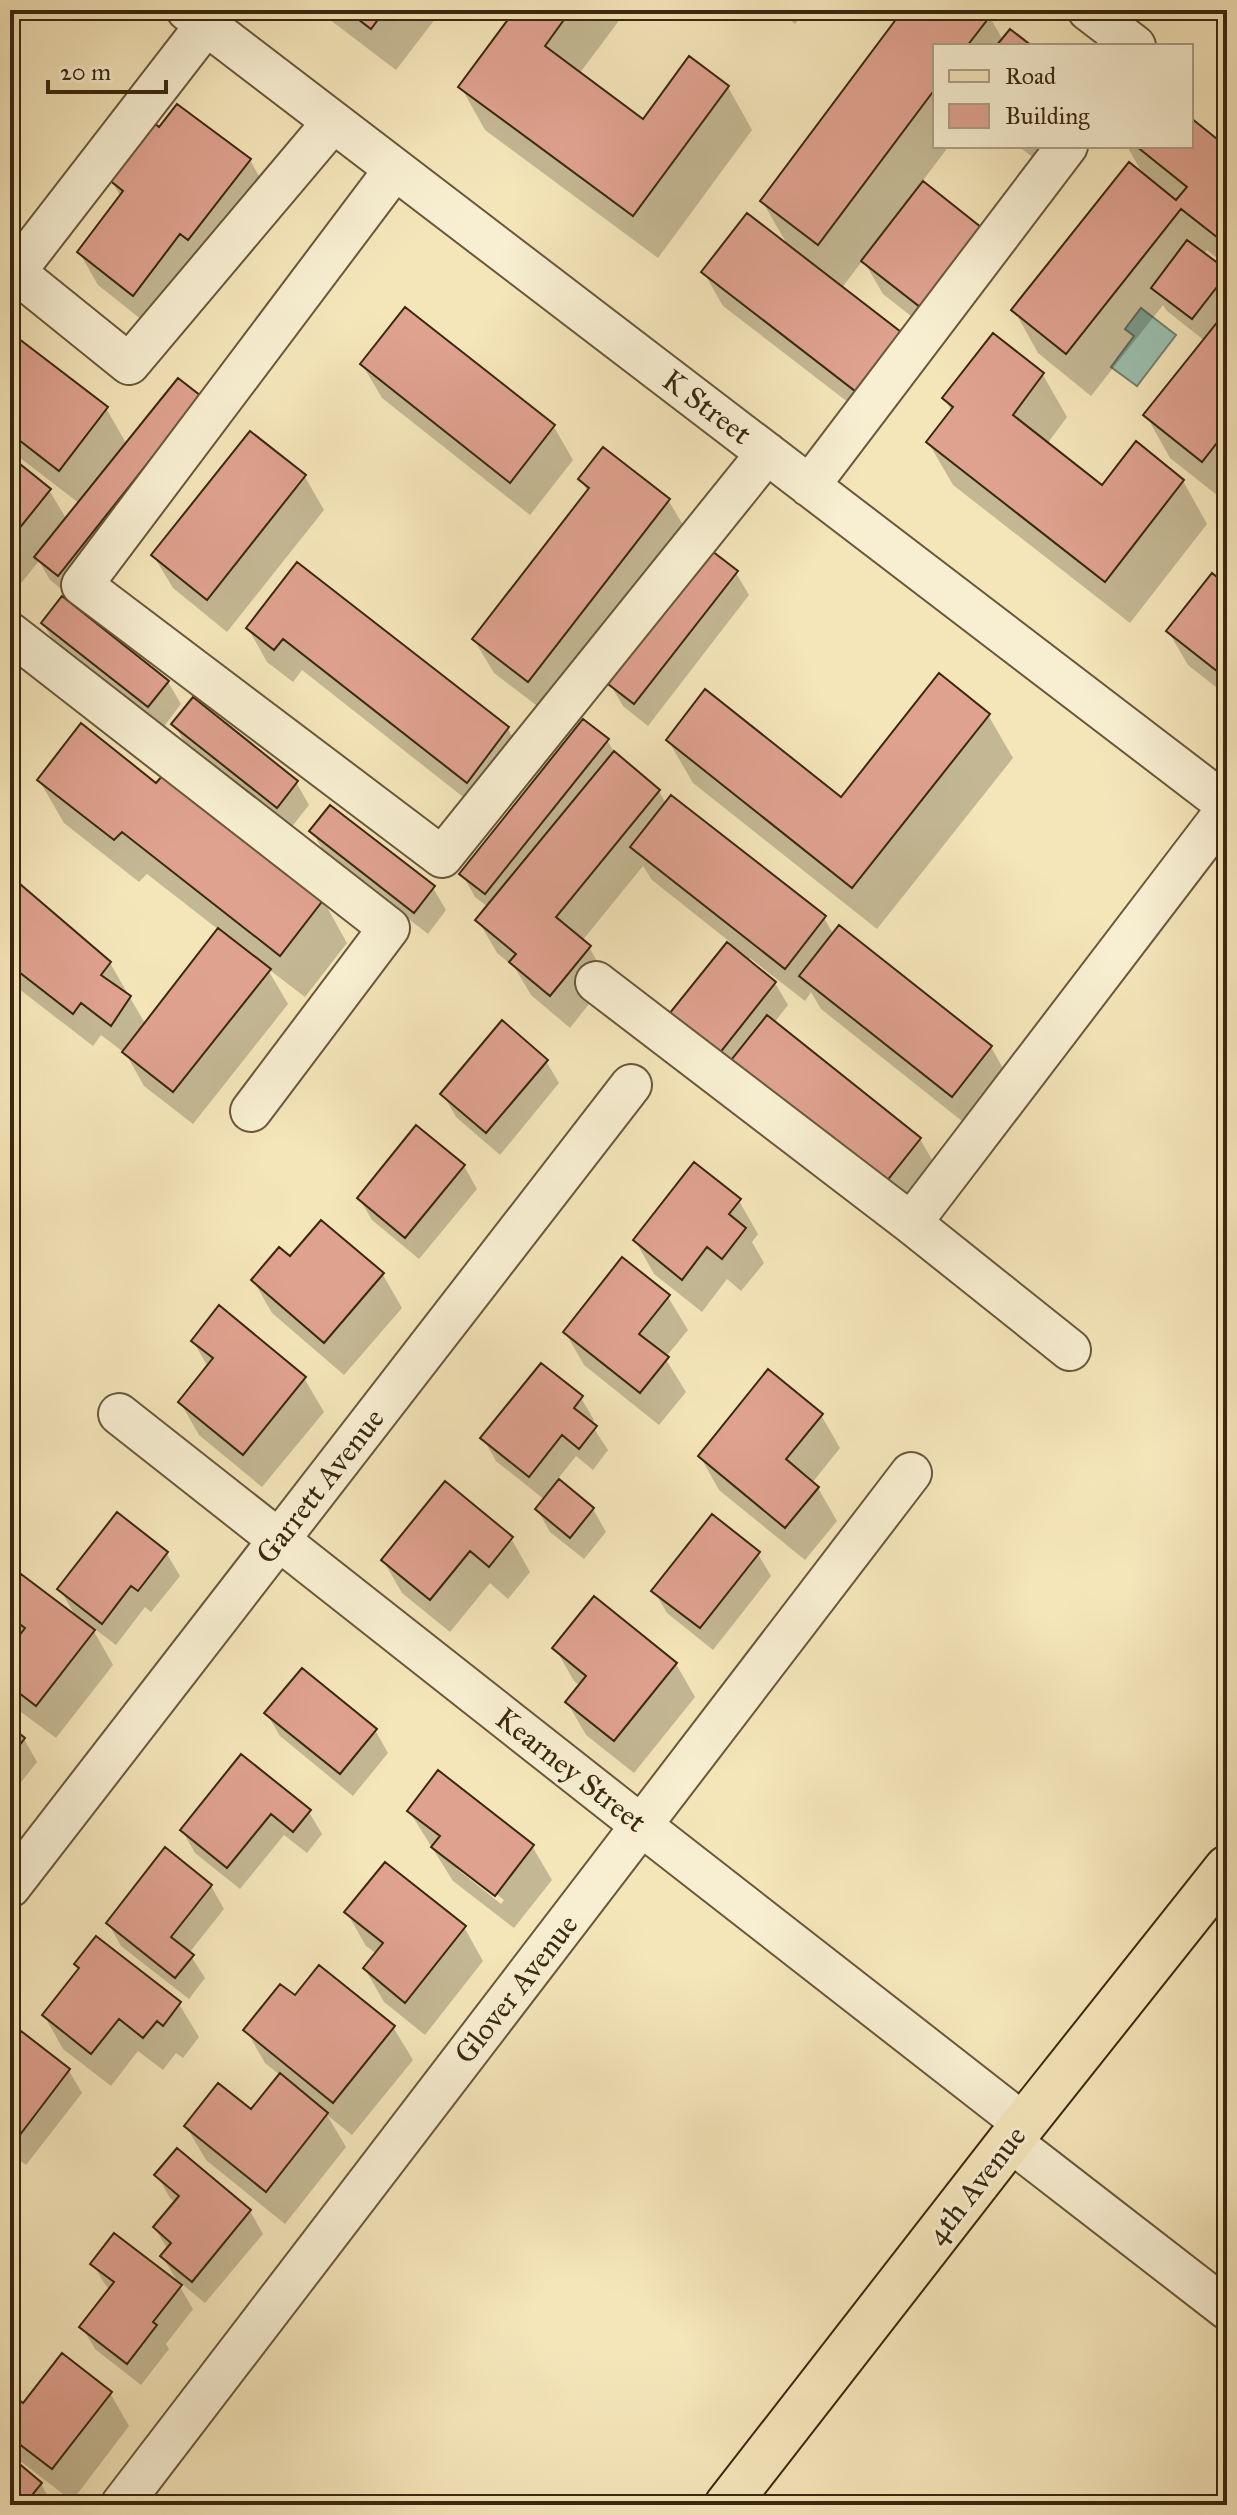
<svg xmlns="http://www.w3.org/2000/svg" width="1237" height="2515" font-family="'IM FELL Great Primer',serif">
<rect width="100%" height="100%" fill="#f5e6ba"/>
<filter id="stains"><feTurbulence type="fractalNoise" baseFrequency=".0025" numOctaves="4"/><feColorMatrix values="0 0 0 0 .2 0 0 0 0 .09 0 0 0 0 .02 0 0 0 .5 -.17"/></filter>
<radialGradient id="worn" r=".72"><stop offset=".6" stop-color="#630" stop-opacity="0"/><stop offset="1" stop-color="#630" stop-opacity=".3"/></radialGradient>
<path fill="#9cc0af" stroke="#75836f" stroke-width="2" d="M1141,308l35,27 -39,51 -26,-19 23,-31 -9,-7z"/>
<path fill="#0003" fill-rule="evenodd" d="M317,10h125l-46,60z
M517,10h110l-48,64 64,48 85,-35 24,43 -94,128 -173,-128 -24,-43z
M777,10h30l-12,14z
M905,10h76l8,6 14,24 26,6h-94v100h14l-28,37 60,46 -41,110 -57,-45 -20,-34 -22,29 58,45 -24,89 -152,-117 -19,-33 86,-24 -28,-48z
M178,107l72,53 19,34 -117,134 -54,-43 -19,-33 42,-55 -10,-17 48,-50z
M1191,121l36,28v117l-20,-16 -4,5 24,18v230l-57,-45 -24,-43 59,-74 -38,-30 -4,-6 -72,91 -53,-43 -24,-43 130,-134 -17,-30h64z
M1018,146h71l-27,34z
M406,310l148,117 19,33 -43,55 -148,-117 -20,-34z
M10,335l96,73 21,37 72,-47 -128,199 -21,-17 -11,-19 -29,36v-139l39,32 18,30 13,-16 -70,-54z
M1043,375l24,42 -20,27 56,43 80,-6 24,43 -77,99 -177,-138 -25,-43 24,-30 -7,-13z
M250,434l55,43 19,33 -97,122 -54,-44 -20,-33z
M580,479l88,21 20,33 -140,181 -54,-41 -20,-33 114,-148z
M297,565l211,164 19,33 -41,53 -184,-145 -9,12 -26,-20 -19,-34z
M736,573l13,22 -101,131 -25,-20 -13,-22z
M1227,587v109l-39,-31 -20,-34z
M43,623l125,59 13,22 -19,25 -106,-83z
M988,715l25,43 -136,171 -184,-146 -25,-43 173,60z
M174,724l122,58 13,23 -19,24 -103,-82z
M607,740l9,15 43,36 7,13 158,114 10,17 157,112 19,34 -38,48 -151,-120 -10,-17 -6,9 -55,-43 -2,3 27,22 13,22 -14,18 146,116 19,33 -37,47 -239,-195 67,-82 -78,-62 -9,-14 -61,75 7,6 19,33 -38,48 -39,-33 -16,-27 -18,-15 -19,-33 10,-13 -13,-10 -13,-23z
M39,780l118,5 166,115 24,43 -42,54 -38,-29 21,36 -95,120 -49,-38 -18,-32 -25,-19 -8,11 -83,-64v-113l6,5 11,19 83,70 36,62 73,-95 -72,-56 -8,8 -75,-59z
M312,831l121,57 13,22 -18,24 -103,-80z
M546,1061l13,22 -59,72 -44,-38 -13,-23z
M464,1166l13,23 -58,70 -47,-39 -13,-22z
M739,1201l19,33 -6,8 12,21 -23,28 -14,-12 -25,33 -48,-38 -19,-34z
M383,1275l19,33 -58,67 -72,-62 -19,-33z
M668,1297l20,33 -23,28 21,34 -27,33 -75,-60 -19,-33z
M193,1341l111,37 20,34 -62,75 -63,-52 -19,-33 28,-35z
M581,1398l13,22 -3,4 17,26 -15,20 -17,-14 -19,24 36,29 13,23 -22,27 -34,-27 -13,-23 8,-9 -49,-39 -13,-23z
M821,1415l19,33 -28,35 6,5 19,33 -32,39 -86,-70 -19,-34z
M511,1538l19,34 -22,27 -18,-16 -40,49 -48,-39 -19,-33z
M167,1554l13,22 -29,36 -6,-5 -29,38 -25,-19 22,39 -57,73 -43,-32 -3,-5v-50l8,-11 -8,-14v-34l67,27 -17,-30z
M758,1554l13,22 -58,74 -46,-37 -13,-22z
M555,1648l121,16 19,33 -61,76 -48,-38 -19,-33 13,-16 -6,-5z
M267,1714l108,16 13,23 -35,43 -73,-60z
M10,1728l14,11 13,23 -27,34z
M242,1757l67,55 13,22 -15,19 -23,-18 -44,54 -45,-36 -13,-23z
M409,1811l123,35 20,34 -38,48 -61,-47zM456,1863l48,37 -3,4 -45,-36z
M211,1886l13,23 -35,44 16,25 -16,21 -68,-53 -13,-23z
M347,1913l117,14 19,34 -58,74 -41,-33 -19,-33 12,-15 -11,-8z
M76,1964l103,40 20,33 -16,21 -7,-5 -13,17 -25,-19 -27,35 -48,-37 -19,-34 36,-45z
M295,1998l98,29 20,33 -61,75 -25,-20 19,32 -61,77 -79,-64 -20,-34 65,-14 29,-37 -15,-12 -19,-33z
M21,2034l48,37 13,22 -56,72 -16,-12v-104z
M10,2163l9,16 -9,11z
M157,2175l93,36 13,23 -58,69 -29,-24 -14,-23 6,-6 -13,-22 21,-25 -6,-5z
M93,2264l87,23 13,22 -27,35 3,5 -28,36 -46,-36 -13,-22 28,-37 -4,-4z
M110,2393l19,33 -57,75 -62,-48v-58l13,11z
M10,2459l31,25 12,21h-43z"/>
<path fill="#dfa28f" stroke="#3a2810" stroke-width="2" d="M346,10h39l-14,19z
M515,10h56l-26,36 98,73 46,-63 40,30 -96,130 -175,-129z
M903,10h81l7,5 -24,31h-32v43l-117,156 -58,-44z
M1010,29l22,17h-36z
M177,104l74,55 -63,81 -8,-6 -47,62 -56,-44 46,-61 -15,-12 45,-57 6,5z
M1191,118l36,29v98l-46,-36 -115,145 -55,-44 118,-148 47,38 11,-13 -51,-41h55z
M923,181l59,47 -62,79 -59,-46z
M747,213l154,119 -46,59 -154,-119z
M1187,240l40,30v4l-35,45 -41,-31z
M405,307l150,118 -45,58 -150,-119z
M1227,310v120l-25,32 -59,-47z
M10,332l98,75 -49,64 -49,-38z
M993,333l51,40 -31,42 89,70 34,-44 48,39 -79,102 -179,-140 27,-35 -11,-9z
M178,378l23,18 -143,180 -24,-19z
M250,431l56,44 -99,125 -56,-45z
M603,447l67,52 -142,183 -56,-43 117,-151 -11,-9z
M10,456l41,33 -41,51z
M712,551l26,20 -104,133 -26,-20z
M297,562l212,165 -42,56 -184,-144 -9,11 -28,-22z
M1212,573l15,12v94l-61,-48z
M62,596l107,85 -21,26 -107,-84z
M939,673l51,41 -138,174 -186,-148 39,-51 136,108z
M193,697l105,84 -21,27 -106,-84z
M583,719l26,20 -124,155 -26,-20z
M81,723l75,60 7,-8 161,124 -44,57 -158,-124 -8,8 -77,-60z
M614,751l46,39 -104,127 35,29 -41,50 -41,-34 7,-8 -41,-34z
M671,795l155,121 -41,53 -155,-122z
M330,805l105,81 -21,27 -105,-82z
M10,867l7,5 -4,6 98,84 -10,13 30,21 -20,30 -30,-23 -8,11 -63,-49z
M839,925l153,121 -40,51 -153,-121z
M218,928l53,41 -98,123 -51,-40z
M727,942l49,40 -65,82 -50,-40z
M767,1015l154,123 -39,49 -154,-123z
M502,1020l46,40 -62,73 -46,-39z
M416,1125l49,40 -60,73 -48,-40z
M694,1162l47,37 -12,15 17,14 -24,31 -15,-12 -25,33 -49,-40z
M321,1220l63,53 -60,70 -73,-63 28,-33 11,9z
M622,1257l48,38 -31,39 30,23 -29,36 -77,-61z
M219,1305l87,72 -63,78 -65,-53 35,-44 -22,-17z
M541,1363l42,33 -9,12 23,18 -18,23 -17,-14 -33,42 -49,-39z
M768,1369l55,45 -37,45 33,28 -34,41 -87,-72z
M559,1479l35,29 -24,30 -35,-29z
M445,1481l68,56 -24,30 -19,-16 -40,49 -49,-40z
M117,1512l51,40 -30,39 -7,-5 -29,38 -45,-35z
M712,1514l48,38 -60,76 -49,-37z
M21,1574l74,56 -59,76 -26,-20v-38l15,-20 -15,-11v-29z
M594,1596l83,67 -63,78 -49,-39 21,-26 -34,-28z
M302,1668l75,61 -37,45 -76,-61z
M10,1726l15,12 -15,20z
M241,1754l70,56 -18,22 -22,-18 -44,54 -47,-38z
M438,1770l96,75 -39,51 -64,-49 9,-11 -33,-25z
M165,1847l47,38 -41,52 23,18 -19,23 -69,-55z
M385,1862l81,64 -61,77 -42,-35 20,-25 -39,-31z
M96,1936l85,66 -18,24 -6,-5 -14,17 -24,-19 -28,35 -49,-39 37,-47 -5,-4z
M319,1965l76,61 -62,77 -90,-73 37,-46 15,11z
M21,2031l49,38 -57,75 -3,-2v-97z
M280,2073l48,40 -62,79 -82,-66 34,-43 33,26z
M177,2148l74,62 -59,72 -32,-26 11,-13 -18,-16 26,-31 -25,-21z
M114,2233l68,52 -29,37 4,3 -30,39 -48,-37 35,-45 -24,-18z
M62,2353l50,39 -60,77 -42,-32v-44l13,10z
M10,2456l32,27 -18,22h-14z"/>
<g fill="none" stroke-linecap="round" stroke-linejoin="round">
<g stroke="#69583a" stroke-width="44">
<path id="minor" d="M187,10l1040,795
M1088,10l47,36
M206,25l-191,247 114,92 204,-242
M395,169l-313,416 360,272 325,-404
M809,486l258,-340
M10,633l379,295 -138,183
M596,982l315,241 316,-414
M911,1223l159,127
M119,1414l523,412 382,298
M10,1887l621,-802
M1010,2141l217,168
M121,2505l790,-1032"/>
</g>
<g stroke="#3a2810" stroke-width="48">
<path id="major" d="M727,2505l283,-364 217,-273"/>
</g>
<use href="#minor" stroke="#f8efd2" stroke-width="40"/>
<use href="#major" stroke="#f5e6ba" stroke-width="44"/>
</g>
<g text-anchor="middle" stroke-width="6" stroke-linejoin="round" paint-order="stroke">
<g font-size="30" fill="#3a2810" stroke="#f8efd2">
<text transform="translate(707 407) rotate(37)" y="10">K Street</text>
<text transform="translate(320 1486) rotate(-52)" y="10">Garrett Avenue</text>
<text transform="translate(571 1770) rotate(38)" y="10">Kearney Street</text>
<text transform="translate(516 1989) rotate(-52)" y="10">Glover Avenue</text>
<text transform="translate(976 2185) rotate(-52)" y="10">4th Avenue</text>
</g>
</g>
<rect width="1237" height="2515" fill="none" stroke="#f5e6ba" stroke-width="40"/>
<rect x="12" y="12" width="1213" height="2491" fill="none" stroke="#3a2810" stroke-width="4"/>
<rect x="20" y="20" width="1197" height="2475" fill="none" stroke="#3a2810" stroke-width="2"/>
<rect x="933" y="44" width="260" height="104" fill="#f8efd2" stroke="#ac9f84" stroke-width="2"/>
<rect x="949" y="70" width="40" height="12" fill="#f5e6ba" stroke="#ac9f84" stroke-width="2"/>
<text x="1005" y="84" font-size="24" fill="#3a2810">Road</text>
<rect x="949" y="104" width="40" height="24" fill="#dfa28f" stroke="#ac9f84" stroke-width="2"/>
<text x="1005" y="124" font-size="24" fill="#3a2810">Building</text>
<path d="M48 80v12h118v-12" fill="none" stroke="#3a2810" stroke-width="4"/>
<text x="60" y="80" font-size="24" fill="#3a2810" stroke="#f8efd2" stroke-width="6" paint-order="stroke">20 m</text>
<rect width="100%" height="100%" filter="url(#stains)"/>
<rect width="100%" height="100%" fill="url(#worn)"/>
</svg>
